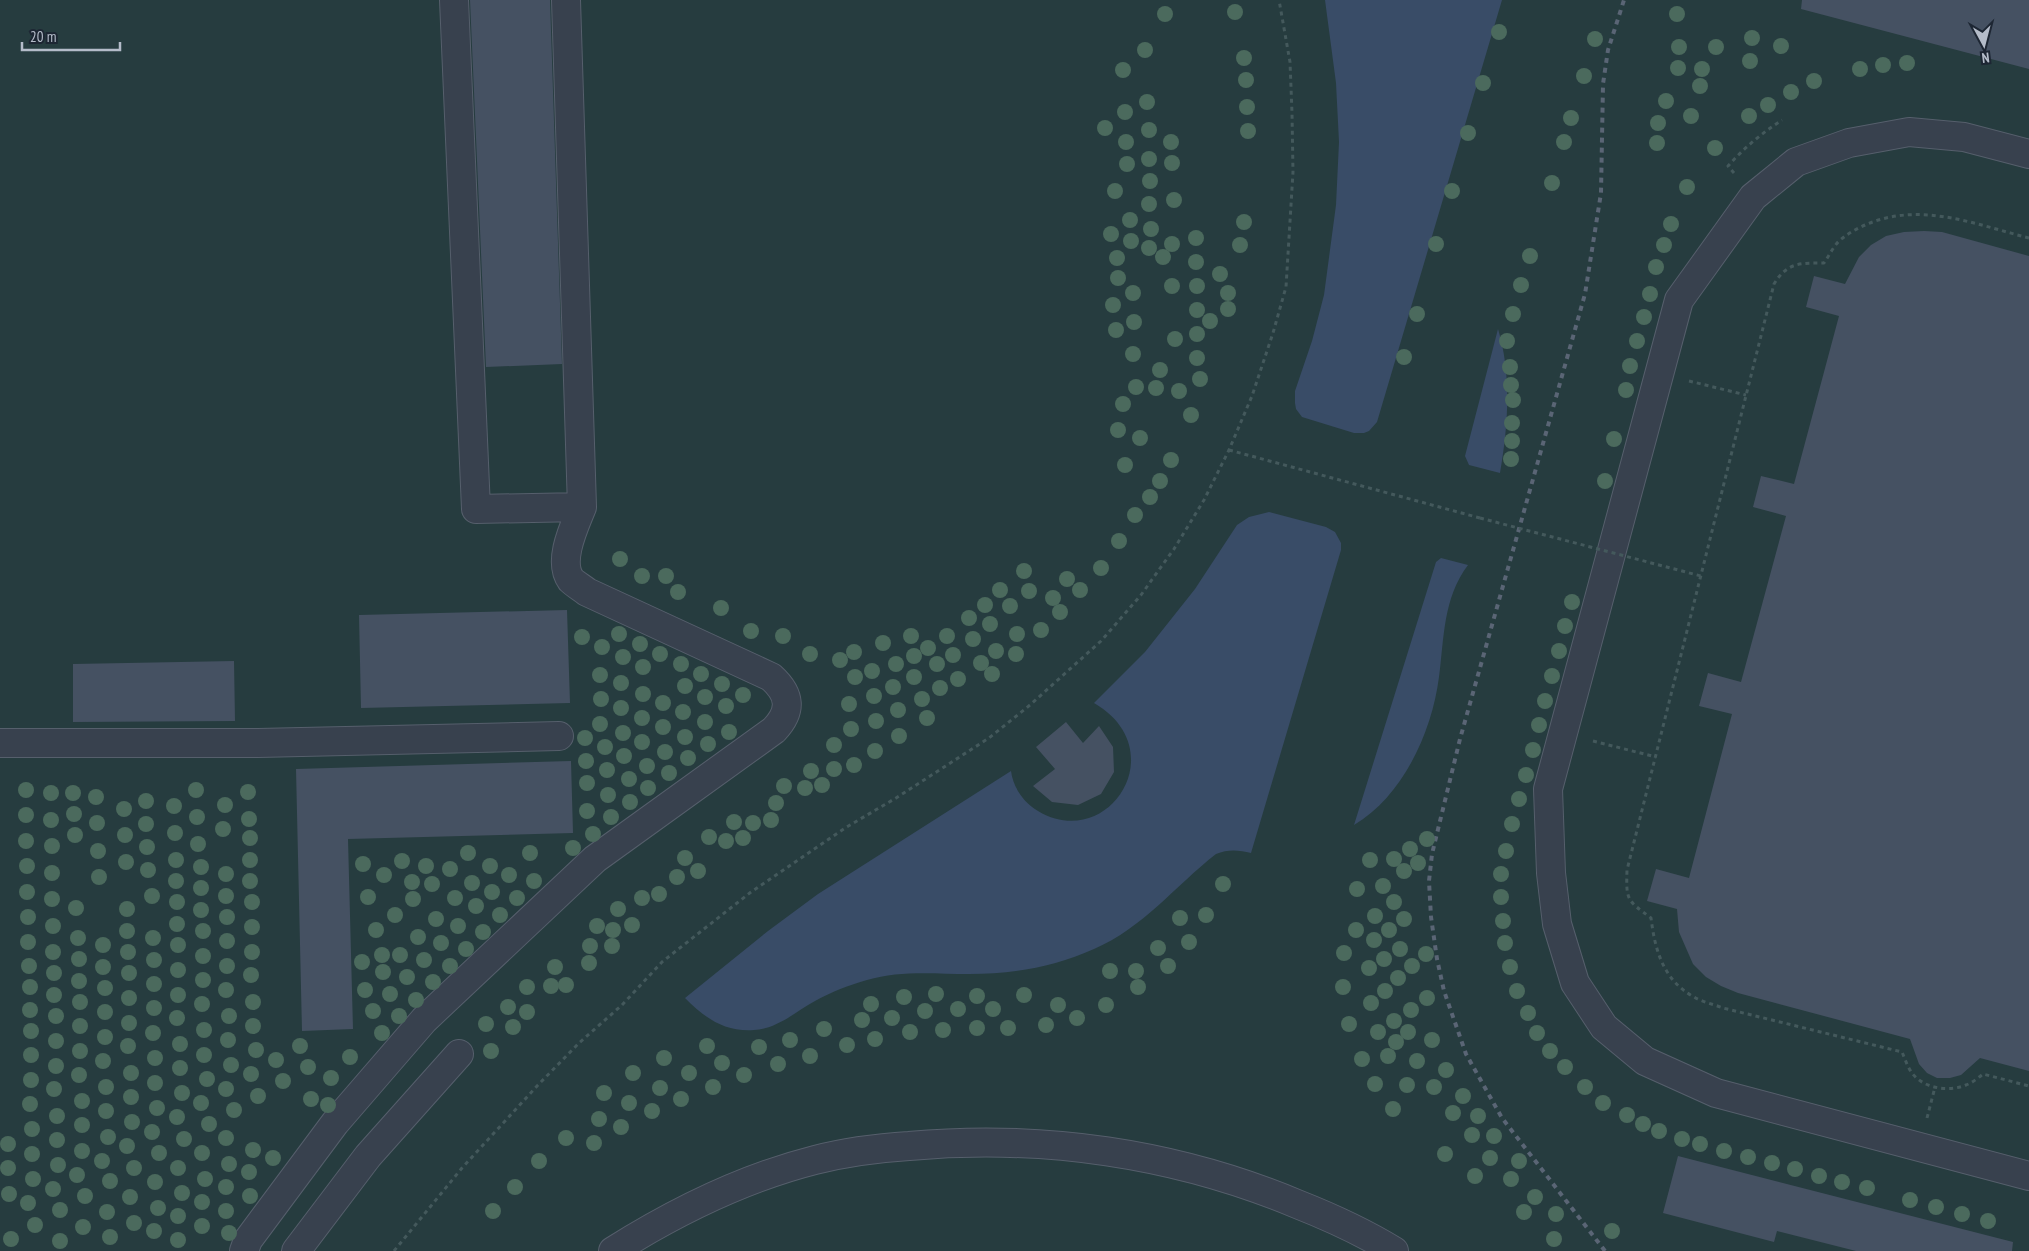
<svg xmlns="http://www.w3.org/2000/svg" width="2029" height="1251" font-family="'PT Sans Narrow',sans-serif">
<rect width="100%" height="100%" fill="#242f3e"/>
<path fill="#263c3f" d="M0,0h2029v1251h-2029z"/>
<path fill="#394c67" d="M1325,0h177l-125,422 -8,9 -5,2h-10l-52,-16 -6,-8 -1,-6v-12l17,-50 12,-46 12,-90 3,-63 -3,-59z
M1498,329c14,46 10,98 2,144l-31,-8 -4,-9z
M1269,512l57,15 9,5 6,11v7l-90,303c-12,-3 -23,-4 -35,1 -41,32 -73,74 -122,95 -40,18 -81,25 -125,25 -34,0 -69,-4 -102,6 -18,5 -36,12 -52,21 -20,11 -38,28 -61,29 -30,2 -49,-12 -69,-32l83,-67 50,-37 193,-123c2,16 12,31 27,40 70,42 137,-61 56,-108l51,-51 50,-63 42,-64 12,-8z
M1441,558l27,7c-25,33 -24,73 -29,112 -7,55 -36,119 -85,148l82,-263z"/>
<path fill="#455162" d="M470,0h80l12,364 -76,3z
M1802,0h227v69l-228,-60z
M1924,231l18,1 87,24v815l-49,-13 -19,17 -11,3h-13l-10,-5 -8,-9 -9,-25 -172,-46 -17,-7 -15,-9 -13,-13 -14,-32 -2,-23 -30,-8 9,-32 33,9 43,-164 -33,-8 9,-33 33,9 45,-166 -33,-9 8,-31 33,8 45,-168 -33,-9 8,-31 31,8 14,-27 12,-12 15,-9 18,-4z
M567,610l3,93 -209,5 -2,-93z
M234,661l1,60 -162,1v-58z
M1066,722l17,21 16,-17 14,21 1,25 -13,22 -23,11 -26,-3 -19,-16 22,-17 -19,-22z
M571,761l2,72 -225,6 5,190 -51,2 -6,-262z
M1678,1156l335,86 -1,9h-156l-79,-20 -3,11 -111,-29z"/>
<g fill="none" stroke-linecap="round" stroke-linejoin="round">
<g stroke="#565f6c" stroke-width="30">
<path id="minor" d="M454,0l22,509 106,-2
M2029,154l-65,-17 -55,-5 -60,11 -53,19 -43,35 -74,103 -131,489 3,84 6,51 18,59 29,44 41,34 71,32 313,83
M0,743h258l301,-7
M244,1251l4,-11 87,-117 89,-103 171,-161 179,-129c18,-19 17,-35 -3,-53l-184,-85c-5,-4 -12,-8 -16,-12 -14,-19 4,-55 11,-73l-16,-507
M296,1251l72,-95 91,-102
M613,1251c62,-39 131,-73 202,-91 31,-8 63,-12 94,-14 133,-12 266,7 388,58 33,13 66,28 97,47"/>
</g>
<path stroke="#44595c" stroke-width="3" stroke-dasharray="4 4" stroke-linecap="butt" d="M1734,173l-6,-7c16,-18 34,-33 54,-46
M2029,238c-55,-14 -109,-37 -164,-13 -9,4 -18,9 -26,16 -6,6 -10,15 -15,22 -23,0 -37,-1 -50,21l-147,586c-1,31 0,30 24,48 4,32 12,62 43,79 8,5 19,7 29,11l179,44c3,7 6,16 10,21 12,16 37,19 54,12 6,-2 12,-7 17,-11l46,12
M1689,381l57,14
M1229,450l251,68
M1593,741l63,16
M1927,1118l8,-31
M394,1251l68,-83 76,-83 41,-42 43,-38 40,-43 89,-70 94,-64 51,-30 93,-60 41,-33 71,-64 40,-46 33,-46 30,-49 25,-50 23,-54 21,-63 13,-46 7,-115 -1,-59 -2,-51 -11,-62"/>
<use href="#minor" stroke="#38414e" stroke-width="28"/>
<path stroke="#5a6575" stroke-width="4" stroke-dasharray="5 5" stroke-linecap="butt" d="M1605,1251l-103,-133 -36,-64 -22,-63 -7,-32 -6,-42 -2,-36 3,-27 28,-115 125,-445 16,-101 2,-109 5,-34 16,-50"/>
<path stroke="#44595c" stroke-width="3" stroke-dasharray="4 4" stroke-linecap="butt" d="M1480,518l221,58"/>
</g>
<g fill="#4b6a5d">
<circle cx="1235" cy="12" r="8"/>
<circle cx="1165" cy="14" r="8"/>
<circle cx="1677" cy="14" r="8"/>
<circle cx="1499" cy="32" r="8"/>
<circle cx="1752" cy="38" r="8"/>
<circle cx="1595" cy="39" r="8"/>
<circle cx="1781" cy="46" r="8"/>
<circle cx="1679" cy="47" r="8"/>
<circle cx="1716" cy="47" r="8"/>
<circle cx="1145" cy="50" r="8"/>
<circle cx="1244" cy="58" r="8"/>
<circle cx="1750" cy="61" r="8"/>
<circle cx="1907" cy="63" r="8"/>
<circle cx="1883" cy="65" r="8"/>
<circle cx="1678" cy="68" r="8"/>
<circle cx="1702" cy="69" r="8"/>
<circle cx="1860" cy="69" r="8"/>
<circle cx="1123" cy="70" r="8"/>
<circle cx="1584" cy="76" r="8"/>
<circle cx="1246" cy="80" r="8"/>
<circle cx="1814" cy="81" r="8"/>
<circle cx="1483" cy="83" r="8"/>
<circle cx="1700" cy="86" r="8"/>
<circle cx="1791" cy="92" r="8"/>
<circle cx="1666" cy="101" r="8"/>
<circle cx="1147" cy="102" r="8"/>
<circle cx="1768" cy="105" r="8"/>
<circle cx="1247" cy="107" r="8"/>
<circle cx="1125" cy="112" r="8"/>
<circle cx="1691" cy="116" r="8"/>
<circle cx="1749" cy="116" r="8"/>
<circle cx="1571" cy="118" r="8"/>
<circle cx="1658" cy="123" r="8"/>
<circle cx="1105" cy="128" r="8"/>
<circle cx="1149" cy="130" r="8"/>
<circle cx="1248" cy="131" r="8"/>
<circle cx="1468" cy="133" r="8"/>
<circle cx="1126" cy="142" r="8"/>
<circle cx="1171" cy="142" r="8"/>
<circle cx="1564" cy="142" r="8"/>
<circle cx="1657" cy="143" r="8"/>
<circle cx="1715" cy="148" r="8"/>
<circle cx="1149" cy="159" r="8"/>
<circle cx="1172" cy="163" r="8"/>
<circle cx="1127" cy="164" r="8"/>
<circle cx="1150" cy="181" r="8"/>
<circle cx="1552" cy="183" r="8"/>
<circle cx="1687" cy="187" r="8"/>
<circle cx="1115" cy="191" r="8"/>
<circle cx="1452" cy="191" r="8"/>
<circle cx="1174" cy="200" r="8"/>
<circle cx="1149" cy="204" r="8"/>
<circle cx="1130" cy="220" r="8"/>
<circle cx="1244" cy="222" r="8"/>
<circle cx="1671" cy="224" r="8"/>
<circle cx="1151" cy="229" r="8"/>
<circle cx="1111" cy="234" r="8"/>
<circle cx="1196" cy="238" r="8"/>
<circle cx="1131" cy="241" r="8"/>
<circle cx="1172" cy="244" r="8"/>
<circle cx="1436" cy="244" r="8"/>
<circle cx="1240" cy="245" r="8"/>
<circle cx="1664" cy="245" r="8"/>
<circle cx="1149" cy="248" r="8"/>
<circle cx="1530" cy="256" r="8"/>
<circle cx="1163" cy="257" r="8"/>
<circle cx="1117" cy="258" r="8"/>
<circle cx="1196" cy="262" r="8"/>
<circle cx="1656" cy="267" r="8"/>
<circle cx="1220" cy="274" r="8"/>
<circle cx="1118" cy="278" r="8"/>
<circle cx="1521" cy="285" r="8"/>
<circle cx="1172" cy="286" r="8"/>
<circle cx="1197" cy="286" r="8"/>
<circle cx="1133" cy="293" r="8"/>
<circle cx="1228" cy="293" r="8"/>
<circle cx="1650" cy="294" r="8"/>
<circle cx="1113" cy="305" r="8"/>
<circle cx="1228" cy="309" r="8"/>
<circle cx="1197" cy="310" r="8"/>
<circle cx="1417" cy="314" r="8"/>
<circle cx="1513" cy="314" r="8"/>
<circle cx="1644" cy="317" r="8"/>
<circle cx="1210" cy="321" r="8"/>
<circle cx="1134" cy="322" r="8"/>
<circle cx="1116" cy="330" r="8"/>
<circle cx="1197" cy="334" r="8"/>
<circle cx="1175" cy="339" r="8"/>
<circle cx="1507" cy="341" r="8"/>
<circle cx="1637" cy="341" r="8"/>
<circle cx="1133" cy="354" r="8"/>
<circle cx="1404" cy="357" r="8"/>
<circle cx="1197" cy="358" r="8"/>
<circle cx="1630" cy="366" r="8"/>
<circle cx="1510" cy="367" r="8"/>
<circle cx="1160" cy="370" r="8"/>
<circle cx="1200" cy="379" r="8"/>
<circle cx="1511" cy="385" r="8"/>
<circle cx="1136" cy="387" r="8"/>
<circle cx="1156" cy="388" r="8"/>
<circle cx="1626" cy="390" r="8"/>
<circle cx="1179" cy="391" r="8"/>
<circle cx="1513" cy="400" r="8"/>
<circle cx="1123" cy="404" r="8"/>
<circle cx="1191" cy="415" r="8"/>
<circle cx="1512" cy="423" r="8"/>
<circle cx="1118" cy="430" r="8"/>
<circle cx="1140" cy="438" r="8"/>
<circle cx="1614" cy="439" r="8"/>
<circle cx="1512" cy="441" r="8"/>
<circle cx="1511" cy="459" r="8"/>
<circle cx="1171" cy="460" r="8"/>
<circle cx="1125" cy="465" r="8"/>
<circle cx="1160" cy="481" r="8"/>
<circle cx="1605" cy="481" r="8"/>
<circle cx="1150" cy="497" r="8"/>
<circle cx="1135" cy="515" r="8"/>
<circle cx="1119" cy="541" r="8"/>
<circle cx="620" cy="559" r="8"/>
<circle cx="1101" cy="568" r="8"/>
<circle cx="1024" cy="571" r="8"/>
<circle cx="642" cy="576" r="8"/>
<circle cx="666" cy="576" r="8"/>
<circle cx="1067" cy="579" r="8"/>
<circle cx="1000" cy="590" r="8"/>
<circle cx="1080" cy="590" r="8"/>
<circle cx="1029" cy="591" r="8"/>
<circle cx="678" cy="592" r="8"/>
<circle cx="1053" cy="598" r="8"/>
<circle cx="1572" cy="602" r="8"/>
<circle cx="985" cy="605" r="8"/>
<circle cx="1010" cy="606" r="8"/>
<circle cx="721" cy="608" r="8"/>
<circle cx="1060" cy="612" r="8"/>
<circle cx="969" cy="618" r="8"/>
<circle cx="990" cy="624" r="8"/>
<circle cx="1565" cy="626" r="8"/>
<circle cx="1041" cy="630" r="8"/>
<circle cx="751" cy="631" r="8"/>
<circle cx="619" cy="634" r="8"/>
<circle cx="1017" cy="634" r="8"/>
<circle cx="783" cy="636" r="8"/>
<circle cx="911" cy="636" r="8"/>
<circle cx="947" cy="636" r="8"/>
<circle cx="582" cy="637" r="8"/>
<circle cx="973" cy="639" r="8"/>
<circle cx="883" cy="643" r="8"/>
<circle cx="640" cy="644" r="8"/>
<circle cx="602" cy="647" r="8"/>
<circle cx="928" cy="648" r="8"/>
<circle cx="996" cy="651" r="8"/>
<circle cx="1559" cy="651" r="8"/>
<circle cx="854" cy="652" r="8"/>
<circle cx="660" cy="654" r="8"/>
<circle cx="810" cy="654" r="8"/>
<circle cx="1016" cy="654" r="8"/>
<circle cx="953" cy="655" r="8"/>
<circle cx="914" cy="656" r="8"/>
<circle cx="623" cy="657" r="8"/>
<circle cx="840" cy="660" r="8"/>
<circle cx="981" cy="663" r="8"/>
<circle cx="681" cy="664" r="8"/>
<circle cx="896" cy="664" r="8"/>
<circle cx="937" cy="664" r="8"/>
<circle cx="643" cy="667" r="8"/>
<circle cx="872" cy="671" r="8"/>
<circle cx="701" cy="674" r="8"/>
<circle cx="992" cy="674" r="8"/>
<circle cx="600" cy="675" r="8"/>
<circle cx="1552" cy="676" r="8"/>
<circle cx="855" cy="677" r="8"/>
<circle cx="914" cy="677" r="8"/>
<circle cx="958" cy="679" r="8"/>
<circle cx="621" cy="683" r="8"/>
<circle cx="722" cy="684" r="8"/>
<circle cx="685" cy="686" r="8"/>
<circle cx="893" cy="687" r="8"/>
<circle cx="940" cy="688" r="8"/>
<circle cx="643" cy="694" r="8"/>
<circle cx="743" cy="695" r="8"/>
<circle cx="874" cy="696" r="8"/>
<circle cx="705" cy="697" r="8"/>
<circle cx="601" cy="699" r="8"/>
<circle cx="922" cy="699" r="8"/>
<circle cx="1545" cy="701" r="8"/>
<circle cx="663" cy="703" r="8"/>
<circle cx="849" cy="704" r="8"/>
<circle cx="726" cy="706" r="8"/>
<circle cx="621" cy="708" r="8"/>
<circle cx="898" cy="710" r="8"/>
<circle cx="683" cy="712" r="8"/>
<circle cx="642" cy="718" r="8"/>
<circle cx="927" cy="718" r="8"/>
<circle cx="876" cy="721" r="8"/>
<circle cx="705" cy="722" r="8"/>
<circle cx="600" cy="724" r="8"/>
<circle cx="1539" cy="725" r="8"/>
<circle cx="663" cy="727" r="8"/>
<circle cx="851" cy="729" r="8"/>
<circle cx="729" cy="732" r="8"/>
<circle cx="623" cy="733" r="8"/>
<circle cx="899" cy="736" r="8"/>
<circle cx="685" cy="737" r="8"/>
<circle cx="585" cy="738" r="8"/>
<circle cx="642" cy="742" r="8"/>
<circle cx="708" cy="744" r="8"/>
<circle cx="834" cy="745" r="8"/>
<circle cx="605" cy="747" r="8"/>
<circle cx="1533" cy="750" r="8"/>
<circle cx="875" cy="751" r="8"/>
<circle cx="665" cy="752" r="8"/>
<circle cx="624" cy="756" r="8"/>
<circle cx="688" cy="758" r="8"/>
<circle cx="586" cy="761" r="8"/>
<circle cx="854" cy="765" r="8"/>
<circle cx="647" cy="766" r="8"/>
<circle cx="834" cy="769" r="8"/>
<circle cx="607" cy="770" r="8"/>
<circle cx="811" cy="771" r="8"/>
<circle cx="669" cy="773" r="8"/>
<circle cx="1526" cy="775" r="8"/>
<circle cx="629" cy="779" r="8"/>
<circle cx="587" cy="783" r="8"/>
<circle cx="822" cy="785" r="8"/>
<circle cx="784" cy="786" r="8"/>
<circle cx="648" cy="788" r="8"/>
<circle cx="805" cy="788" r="8"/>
<circle cx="26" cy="790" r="8"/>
<circle cx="196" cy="790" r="8"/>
<circle cx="248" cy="792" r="8"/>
<circle cx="51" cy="793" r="8"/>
<circle cx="73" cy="793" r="8"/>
<circle cx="608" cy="795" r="8"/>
<circle cx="96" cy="797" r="8"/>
<circle cx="1519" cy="799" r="8"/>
<circle cx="146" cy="801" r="8"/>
<circle cx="630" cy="802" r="8"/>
<circle cx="776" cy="803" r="8"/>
<circle cx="225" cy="805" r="8"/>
<circle cx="174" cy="806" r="8"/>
<circle cx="124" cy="809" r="8"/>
<circle cx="587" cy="811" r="8"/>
<circle cx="74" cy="814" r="8"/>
<circle cx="26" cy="815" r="8"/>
<circle cx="197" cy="817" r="8"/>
<circle cx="611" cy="817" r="8"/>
<circle cx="249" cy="819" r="8"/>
<circle cx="51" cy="820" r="8"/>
<circle cx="771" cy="820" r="8"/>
<circle cx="734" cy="822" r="8"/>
<circle cx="97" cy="823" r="8"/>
<circle cx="753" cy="823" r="8"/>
<circle cx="146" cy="824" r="8"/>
<circle cx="1512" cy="824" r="8"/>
<circle cx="223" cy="829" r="8"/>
<circle cx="175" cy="833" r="8"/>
<circle cx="593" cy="834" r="8"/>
<circle cx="75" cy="835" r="8"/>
<circle cx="125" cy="835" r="8"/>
<circle cx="709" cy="837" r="8"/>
<circle cx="250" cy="838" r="8"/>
<circle cx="743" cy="838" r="8"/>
<circle cx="1427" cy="839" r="8"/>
<circle cx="26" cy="841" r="8"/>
<circle cx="726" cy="841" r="8"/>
<circle cx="198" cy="844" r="8"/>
<circle cx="52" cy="846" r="8"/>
<circle cx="147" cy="847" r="8"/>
<circle cx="573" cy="848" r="8"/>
<circle cx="1410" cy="849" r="8"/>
<circle cx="98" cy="851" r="8"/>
<circle cx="1506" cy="851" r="8"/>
<circle cx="468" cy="853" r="8"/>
<circle cx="530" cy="853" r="8"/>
<circle cx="685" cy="858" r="8"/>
<circle cx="1394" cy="859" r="8"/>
<circle cx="176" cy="860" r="8"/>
<circle cx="250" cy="860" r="8"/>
<circle cx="1370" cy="860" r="8"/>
<circle cx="402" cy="861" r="8"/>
<circle cx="126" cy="862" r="8"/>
<circle cx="1418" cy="863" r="8"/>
<circle cx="363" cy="864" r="8"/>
<circle cx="27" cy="866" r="8"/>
<circle cx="426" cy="866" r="8"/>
<circle cx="490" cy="866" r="8"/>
<circle cx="201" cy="867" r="8"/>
<circle cx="450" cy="869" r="8"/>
<circle cx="148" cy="870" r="8"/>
<circle cx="698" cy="871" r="8"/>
<circle cx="1404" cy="871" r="8"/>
<circle cx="52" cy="873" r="8"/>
<circle cx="226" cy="874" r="8"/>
<circle cx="1501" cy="874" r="8"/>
<circle cx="384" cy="875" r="8"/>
<circle cx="509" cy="875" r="8"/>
<circle cx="99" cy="877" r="8"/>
<circle cx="677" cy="877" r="8"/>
<circle cx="176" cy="881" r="8"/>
<circle cx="250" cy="881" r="8"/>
<circle cx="534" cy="881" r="8"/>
<circle cx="412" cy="882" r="8"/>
<circle cx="472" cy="883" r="8"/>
<circle cx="432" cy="884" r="8"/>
<circle cx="1223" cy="884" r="8"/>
<circle cx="1383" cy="886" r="8"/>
<circle cx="201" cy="888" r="8"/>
<circle cx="1357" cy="889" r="8"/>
<circle cx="27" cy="892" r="8"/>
<circle cx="492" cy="892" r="8"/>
<circle cx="659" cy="894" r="8"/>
<circle cx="152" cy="896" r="8"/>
<circle cx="226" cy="896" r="8"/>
<circle cx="368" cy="897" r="8"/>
<circle cx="1501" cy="897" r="8"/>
<circle cx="455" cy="898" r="8"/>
<circle cx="517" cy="898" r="8"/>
<circle cx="642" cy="898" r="8"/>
<circle cx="52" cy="899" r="8"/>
<circle cx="413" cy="899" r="8"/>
<circle cx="177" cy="902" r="8"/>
<circle cx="252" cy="902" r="8"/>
<circle cx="1394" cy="902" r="8"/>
<circle cx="476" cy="906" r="8"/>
<circle cx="76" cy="908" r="8"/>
<circle cx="127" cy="909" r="8"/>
<circle cx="618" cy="909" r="8"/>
<circle cx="201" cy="910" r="8"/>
<circle cx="395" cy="915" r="8"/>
<circle cx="500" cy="915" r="8"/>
<circle cx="1206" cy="915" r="8"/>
<circle cx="1375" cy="916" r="8"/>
<circle cx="28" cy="917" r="8"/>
<circle cx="227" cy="917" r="8"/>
<circle cx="1180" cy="918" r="8"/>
<circle cx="436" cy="919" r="8"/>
<circle cx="1404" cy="919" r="8"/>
<circle cx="1503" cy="921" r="8"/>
<circle cx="177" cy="924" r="8"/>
<circle cx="632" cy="925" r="8"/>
<circle cx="53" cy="926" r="8"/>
<circle cx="458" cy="926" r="8"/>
<circle cx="597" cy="926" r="8"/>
<circle cx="252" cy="927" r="8"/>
<circle cx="376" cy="930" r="8"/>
<circle cx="613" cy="930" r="8"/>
<circle cx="1356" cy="930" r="8"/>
<circle cx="1389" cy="930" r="8"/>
<circle cx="127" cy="931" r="8"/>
<circle cx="203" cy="931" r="8"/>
<circle cx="483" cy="932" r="8"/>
<circle cx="418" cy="937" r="8"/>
<circle cx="78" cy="938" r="8"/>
<circle cx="153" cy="938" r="8"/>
<circle cx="1374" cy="940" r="8"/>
<circle cx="227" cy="941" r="8"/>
<circle cx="28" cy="942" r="8"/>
<circle cx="1189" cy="942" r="8"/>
<circle cx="441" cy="943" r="8"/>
<circle cx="1505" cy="943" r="8"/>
<circle cx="103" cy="945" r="8"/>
<circle cx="178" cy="945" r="8"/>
<circle cx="590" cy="946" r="8"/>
<circle cx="612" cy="946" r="8"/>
<circle cx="1158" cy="948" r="8"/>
<circle cx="466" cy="949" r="8"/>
<circle cx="1400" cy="949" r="8"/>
<circle cx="53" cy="952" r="8"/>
<circle cx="128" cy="952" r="8"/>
<circle cx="252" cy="952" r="8"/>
<circle cx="1344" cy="953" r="8"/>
<circle cx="1426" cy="954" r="8"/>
<circle cx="382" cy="955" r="8"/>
<circle cx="400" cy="955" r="8"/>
<circle cx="203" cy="956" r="8"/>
<circle cx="79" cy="959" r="8"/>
<circle cx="1384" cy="959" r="8"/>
<circle cx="154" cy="960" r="8"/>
<circle cx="424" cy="960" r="8"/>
<circle cx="362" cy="962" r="8"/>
<circle cx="589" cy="963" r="8"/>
<circle cx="29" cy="966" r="8"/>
<circle cx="227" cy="966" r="8"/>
<circle cx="450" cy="966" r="8"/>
<circle cx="1168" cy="966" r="8"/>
<circle cx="1412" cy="966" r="8"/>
<circle cx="103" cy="967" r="8"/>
<circle cx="555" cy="967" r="8"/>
<circle cx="1510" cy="967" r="8"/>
<circle cx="1369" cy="968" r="8"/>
<circle cx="178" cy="970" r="8"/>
<circle cx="1110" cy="971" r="8"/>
<circle cx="1136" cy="971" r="8"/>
<circle cx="383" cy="972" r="8"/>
<circle cx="54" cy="973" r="8"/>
<circle cx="129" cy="973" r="8"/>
<circle cx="251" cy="975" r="8"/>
<circle cx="407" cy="977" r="8"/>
<circle cx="1398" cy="978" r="8"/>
<circle cx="203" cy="980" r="8"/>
<circle cx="79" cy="981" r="8"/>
<circle cx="433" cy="982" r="8"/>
<circle cx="154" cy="984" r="8"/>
<circle cx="566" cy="985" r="8"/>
<circle cx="551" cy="986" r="8"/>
<circle cx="30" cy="987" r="8"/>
<circle cx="527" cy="987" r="8"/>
<circle cx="1138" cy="987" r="8"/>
<circle cx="1343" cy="987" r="8"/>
<circle cx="105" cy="988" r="8"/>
<circle cx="226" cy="990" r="8"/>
<circle cx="365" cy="990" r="8"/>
<circle cx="1385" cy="991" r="8"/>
<circle cx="1517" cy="991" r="8"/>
<circle cx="390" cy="994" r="8"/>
<circle cx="936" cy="994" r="8"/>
<circle cx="54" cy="995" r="8"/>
<circle cx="178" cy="995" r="8"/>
<circle cx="1024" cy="995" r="8"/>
<circle cx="977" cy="996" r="8"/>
<circle cx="904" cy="997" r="8"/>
<circle cx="129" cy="998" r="8"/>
<circle cx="1427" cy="998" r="8"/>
<circle cx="416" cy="1000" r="8"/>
<circle cx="80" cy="1002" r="8"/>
<circle cx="253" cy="1002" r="8"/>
<circle cx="1371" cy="1003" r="8"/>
<circle cx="202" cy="1004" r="8"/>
<circle cx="871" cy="1004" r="8"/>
<circle cx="1058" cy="1005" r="8"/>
<circle cx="1106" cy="1005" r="8"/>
<circle cx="508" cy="1007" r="8"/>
<circle cx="154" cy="1008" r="8"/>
<circle cx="958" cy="1009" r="8"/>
<circle cx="993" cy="1009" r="8"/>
<circle cx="30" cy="1010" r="8"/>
<circle cx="1411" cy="1010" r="8"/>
<circle cx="373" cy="1011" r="8"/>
<circle cx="925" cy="1011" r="8"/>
<circle cx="105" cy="1012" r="8"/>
<circle cx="527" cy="1012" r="8"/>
<circle cx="1528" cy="1013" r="8"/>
<circle cx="56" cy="1016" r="8"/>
<circle cx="229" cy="1016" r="8"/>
<circle cx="399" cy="1016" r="8"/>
<circle cx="177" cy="1018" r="8"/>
<circle cx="892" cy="1018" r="8"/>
<circle cx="1077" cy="1018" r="8"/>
<circle cx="862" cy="1020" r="8"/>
<circle cx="1394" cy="1021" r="8"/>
<circle cx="129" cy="1023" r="8"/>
<circle cx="486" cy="1024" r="8"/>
<circle cx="1349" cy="1024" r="8"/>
<circle cx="1046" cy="1025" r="8"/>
<circle cx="80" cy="1026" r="8"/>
<circle cx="253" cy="1026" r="8"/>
<circle cx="513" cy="1027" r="8"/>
<circle cx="977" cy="1028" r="8"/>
<circle cx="1008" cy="1028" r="8"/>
<circle cx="824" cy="1029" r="8"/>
<circle cx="204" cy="1030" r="8"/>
<circle cx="943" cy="1030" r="8"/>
<circle cx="31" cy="1031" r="8"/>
<circle cx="910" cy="1032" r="8"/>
<circle cx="1378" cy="1032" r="8"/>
<circle cx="1408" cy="1032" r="8"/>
<circle cx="153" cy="1033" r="8"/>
<circle cx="382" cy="1033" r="8"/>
<circle cx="1537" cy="1033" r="8"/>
<circle cx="105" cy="1037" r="8"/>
<circle cx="875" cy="1039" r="8"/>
<circle cx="228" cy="1040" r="8"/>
<circle cx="790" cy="1040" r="8"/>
<circle cx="1432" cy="1040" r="8"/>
<circle cx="56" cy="1041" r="8"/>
<circle cx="1396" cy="1042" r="8"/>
<circle cx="180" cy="1044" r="8"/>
<circle cx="847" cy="1045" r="8"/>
<circle cx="128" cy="1046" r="8"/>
<circle cx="300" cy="1046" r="8"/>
<circle cx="707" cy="1046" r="8"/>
<circle cx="759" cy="1047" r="8"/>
<circle cx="256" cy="1050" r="8"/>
<circle cx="80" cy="1051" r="8"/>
<circle cx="491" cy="1051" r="8"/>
<circle cx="1550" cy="1051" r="8"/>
<circle cx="31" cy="1055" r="8"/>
<circle cx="204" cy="1055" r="8"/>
<circle cx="810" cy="1056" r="8"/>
<circle cx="1388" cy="1056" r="8"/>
<circle cx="350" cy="1057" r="8"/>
<circle cx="155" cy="1058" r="8"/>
<circle cx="664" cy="1058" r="8"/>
<circle cx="1362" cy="1059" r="8"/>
<circle cx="276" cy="1060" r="8"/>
<circle cx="103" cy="1061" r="8"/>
<circle cx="1417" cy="1061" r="8"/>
<circle cx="722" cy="1063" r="8"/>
<circle cx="778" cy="1064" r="8"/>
<circle cx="231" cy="1065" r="8"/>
<circle cx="56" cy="1066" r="8"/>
<circle cx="308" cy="1067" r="8"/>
<circle cx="1565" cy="1067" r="8"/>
<circle cx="180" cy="1068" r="8"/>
<circle cx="1446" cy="1070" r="8"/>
<circle cx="131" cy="1073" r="8"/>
<circle cx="633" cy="1073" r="8"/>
<circle cx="689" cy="1073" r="8"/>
<circle cx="251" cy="1074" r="8"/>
<circle cx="79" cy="1075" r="8"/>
<circle cx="744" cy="1075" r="8"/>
<circle cx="331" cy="1078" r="8"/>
<circle cx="207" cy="1079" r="8"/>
<circle cx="31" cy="1080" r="8"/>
<circle cx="283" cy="1081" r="8"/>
<circle cx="155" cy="1083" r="8"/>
<circle cx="1375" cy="1084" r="8"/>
<circle cx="1407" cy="1085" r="8"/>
<circle cx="106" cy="1087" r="8"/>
<circle cx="713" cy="1087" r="8"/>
<circle cx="1434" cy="1087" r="8"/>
<circle cx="1585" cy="1087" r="8"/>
<circle cx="660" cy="1088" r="8"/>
<circle cx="54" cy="1089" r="8"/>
<circle cx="226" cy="1089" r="8"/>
<circle cx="182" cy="1093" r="8"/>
<circle cx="604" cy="1093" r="8"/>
<circle cx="258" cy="1096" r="8"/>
<circle cx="1463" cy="1096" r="8"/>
<circle cx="131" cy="1097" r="8"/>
<circle cx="311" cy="1099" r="8"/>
<circle cx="681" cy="1099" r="8"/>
<circle cx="82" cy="1101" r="8"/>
<circle cx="201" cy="1103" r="8"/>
<circle cx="629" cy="1103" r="8"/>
<circle cx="1603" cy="1103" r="8"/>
<circle cx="30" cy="1104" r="8"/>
<circle cx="328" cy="1105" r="8"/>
<circle cx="157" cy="1108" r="8"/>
<circle cx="1393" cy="1109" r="8"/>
<circle cx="234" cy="1110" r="8"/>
<circle cx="106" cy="1111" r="8"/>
<circle cx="652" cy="1111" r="8"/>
<circle cx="1453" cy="1113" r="8"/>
<circle cx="1627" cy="1115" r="8"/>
<circle cx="57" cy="1116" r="8"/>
<circle cx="1478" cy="1116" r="8"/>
<circle cx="177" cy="1117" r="8"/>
<circle cx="599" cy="1119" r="8"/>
<circle cx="132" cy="1122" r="8"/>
<circle cx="209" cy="1124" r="8"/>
<circle cx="1643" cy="1124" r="8"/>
<circle cx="82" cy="1125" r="8"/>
<circle cx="621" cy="1127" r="8"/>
<circle cx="32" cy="1129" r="8"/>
<circle cx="1659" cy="1131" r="8"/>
<circle cx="152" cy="1132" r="8"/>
<circle cx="1472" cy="1135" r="8"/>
<circle cx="1494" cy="1136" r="8"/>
<circle cx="108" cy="1137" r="8"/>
<circle cx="226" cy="1138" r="8"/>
<circle cx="566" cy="1138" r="8"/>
<circle cx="184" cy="1139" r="8"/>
<circle cx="1682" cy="1139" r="8"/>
<circle cx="57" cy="1140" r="8"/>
<circle cx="594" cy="1143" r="8"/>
<circle cx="8" cy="1144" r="8"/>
<circle cx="1700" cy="1144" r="8"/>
<circle cx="127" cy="1146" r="8"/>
<circle cx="253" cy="1150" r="8"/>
<circle cx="82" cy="1151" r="8"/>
<circle cx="1724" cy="1151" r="8"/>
<circle cx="159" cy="1153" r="8"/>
<circle cx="202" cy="1153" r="8"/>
<circle cx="32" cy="1154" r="8"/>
<circle cx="1445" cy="1154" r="8"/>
<circle cx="1748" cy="1157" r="8"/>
<circle cx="273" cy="1158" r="8"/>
<circle cx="1490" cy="1158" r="8"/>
<circle cx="102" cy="1161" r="8"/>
<circle cx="539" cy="1161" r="8"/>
<circle cx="1519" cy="1161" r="8"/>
<circle cx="1772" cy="1163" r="8"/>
<circle cx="229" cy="1164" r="8"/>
<circle cx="58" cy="1165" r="8"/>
<circle cx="8" cy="1168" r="8"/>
<circle cx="134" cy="1168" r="8"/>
<circle cx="178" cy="1168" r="8"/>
<circle cx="1795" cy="1169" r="8"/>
<circle cx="249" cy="1172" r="8"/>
<circle cx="77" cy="1175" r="8"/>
<circle cx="1475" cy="1176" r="8"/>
<circle cx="1819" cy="1176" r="8"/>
<circle cx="33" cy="1179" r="8"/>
<circle cx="205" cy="1179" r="8"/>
<circle cx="1511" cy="1179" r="8"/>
<circle cx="110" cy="1181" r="8"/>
<circle cx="155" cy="1182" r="8"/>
<circle cx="1842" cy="1182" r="8"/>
<circle cx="226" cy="1187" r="8"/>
<circle cx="515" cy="1187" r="8"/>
<circle cx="1867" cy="1188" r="8"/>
<circle cx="53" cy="1189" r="8"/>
<circle cx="182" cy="1193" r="8"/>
<circle cx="9" cy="1194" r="8"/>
<circle cx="85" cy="1196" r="8"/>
<circle cx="250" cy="1196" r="8"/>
<circle cx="130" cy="1197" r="8"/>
<circle cx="1535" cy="1197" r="8"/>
<circle cx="1910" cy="1200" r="8"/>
<circle cx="202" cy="1202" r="8"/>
<circle cx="28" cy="1203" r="8"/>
<circle cx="1936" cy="1207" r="8"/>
<circle cx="158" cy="1208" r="8"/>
<circle cx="60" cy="1210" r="8"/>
<circle cx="226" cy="1211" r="8"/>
<circle cx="493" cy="1211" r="8"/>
<circle cx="107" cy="1212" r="8"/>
<circle cx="1524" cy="1212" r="8"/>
<circle cx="1556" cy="1214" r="8"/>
<circle cx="1962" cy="1214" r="8"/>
<circle cx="178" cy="1216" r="8"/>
<circle cx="1988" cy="1221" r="8"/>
<circle cx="134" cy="1223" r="8"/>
<circle cx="35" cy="1225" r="8"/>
<circle cx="202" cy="1226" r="8"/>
<circle cx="83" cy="1227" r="8"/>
<circle cx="154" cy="1231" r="8"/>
<circle cx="1612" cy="1231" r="8"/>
<circle cx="229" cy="1233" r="8"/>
<circle cx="110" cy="1237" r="8"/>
<circle cx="11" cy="1239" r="8"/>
<circle cx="1554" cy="1239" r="8"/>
<circle cx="178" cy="1240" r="8"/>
<circle cx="60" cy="1241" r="8"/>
</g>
<g transform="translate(1984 45) rotate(173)" stroke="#1d2633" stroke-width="4" paint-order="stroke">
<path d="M0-4L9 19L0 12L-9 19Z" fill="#b4bcc9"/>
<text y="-8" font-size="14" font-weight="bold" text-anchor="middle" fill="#b4bcc9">N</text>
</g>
<path d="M22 42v8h98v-8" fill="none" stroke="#b4bcc9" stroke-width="2.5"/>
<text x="30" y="42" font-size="15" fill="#b4bcc9" stroke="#1d2633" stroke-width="4" paint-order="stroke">20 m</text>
</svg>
